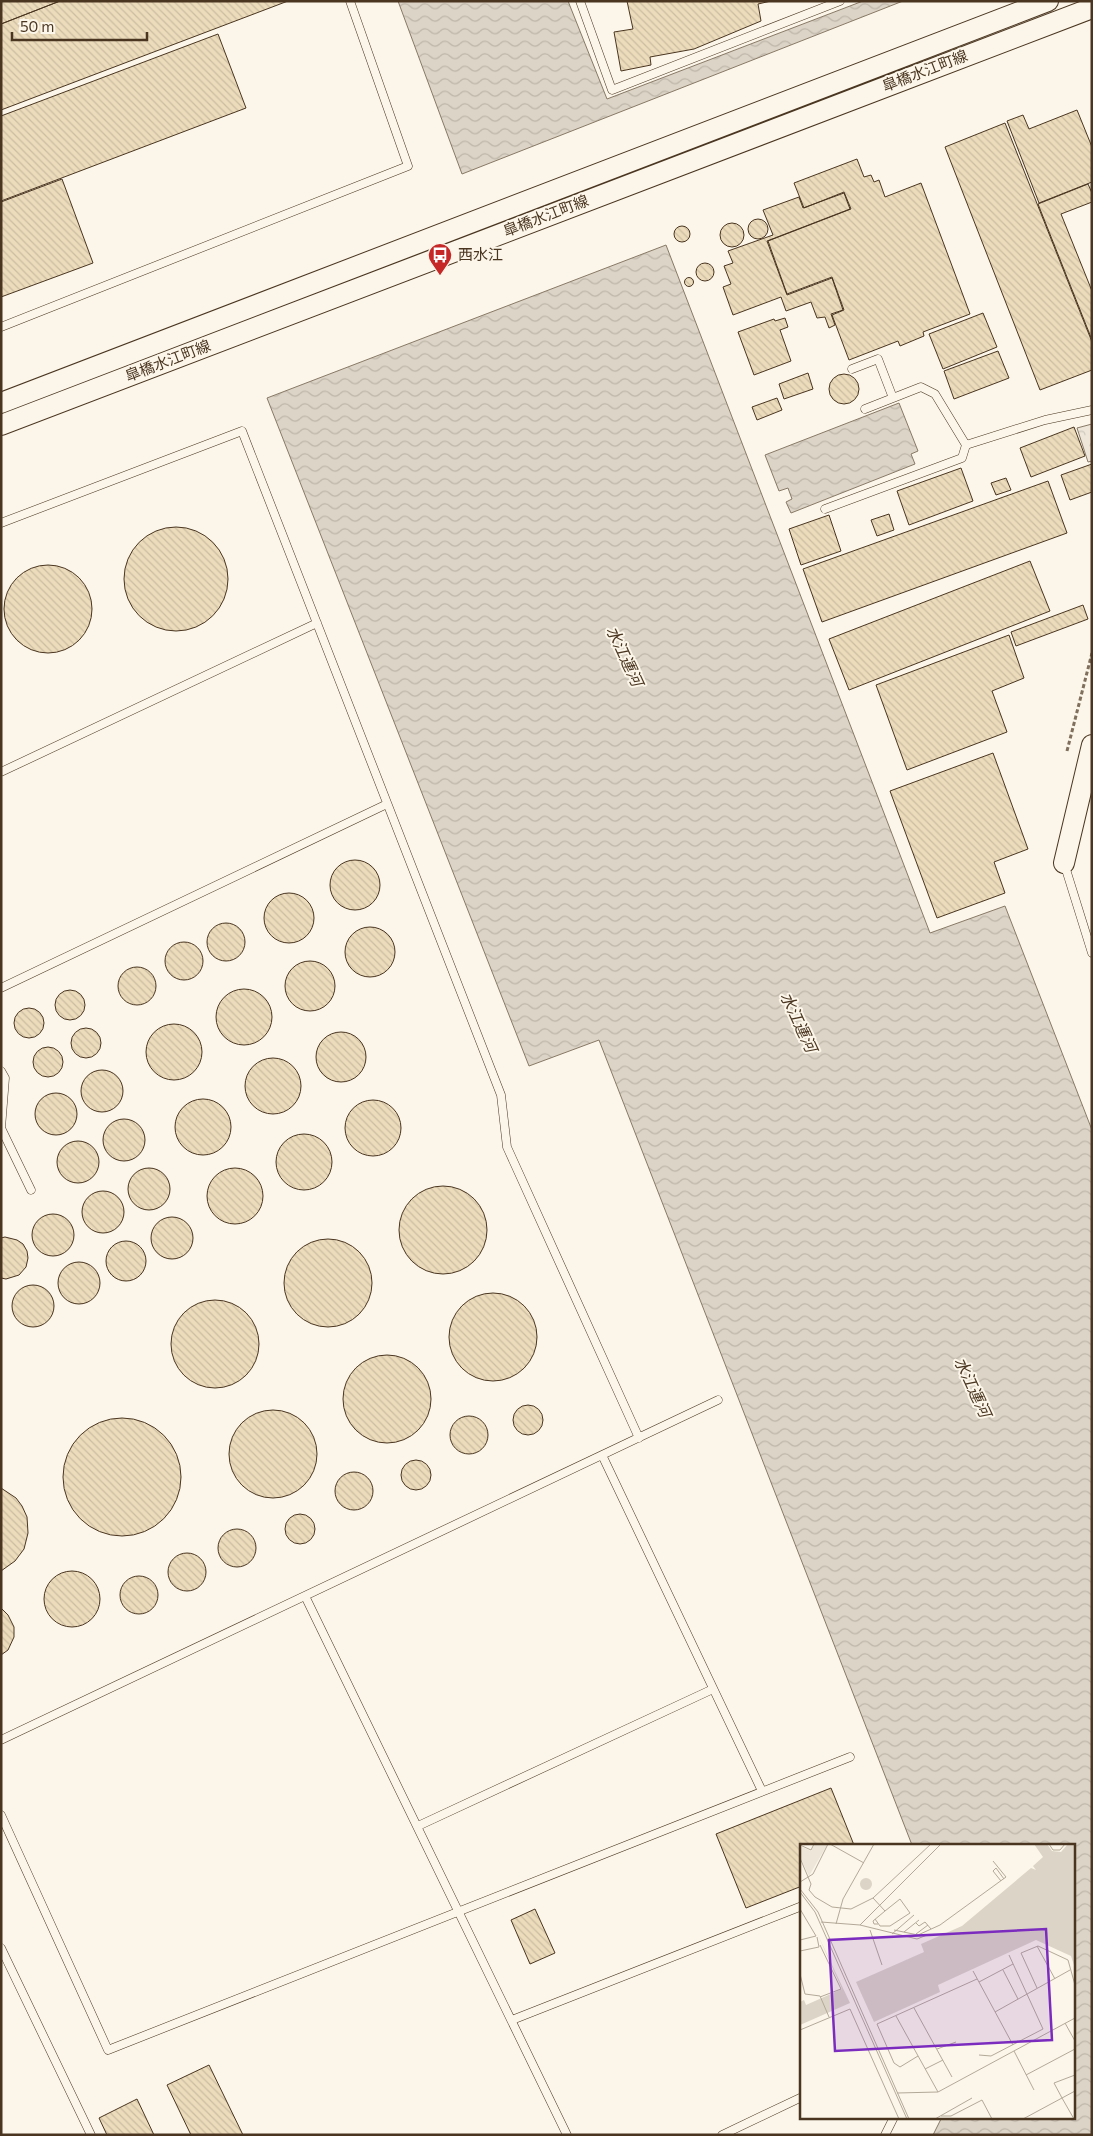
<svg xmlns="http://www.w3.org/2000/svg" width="1093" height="2136" font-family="Commissioner,'Noto Sans JP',sans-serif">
<defs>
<pattern id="forest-crowns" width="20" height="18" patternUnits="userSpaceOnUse" patternTransform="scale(1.25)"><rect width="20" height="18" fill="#ede6d9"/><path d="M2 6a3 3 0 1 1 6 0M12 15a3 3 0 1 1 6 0" fill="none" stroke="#cdc6ba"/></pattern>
<pattern id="water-waves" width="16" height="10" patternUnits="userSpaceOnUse" patternTransform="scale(1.25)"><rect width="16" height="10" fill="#dcd4c6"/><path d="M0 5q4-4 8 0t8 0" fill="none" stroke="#beb7aa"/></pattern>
<pattern id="building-back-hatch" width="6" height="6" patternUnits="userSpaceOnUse" patternTransform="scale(1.25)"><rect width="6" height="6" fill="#ecdcbc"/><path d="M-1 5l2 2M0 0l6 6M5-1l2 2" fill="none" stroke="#ccbda1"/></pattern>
</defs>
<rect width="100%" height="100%" fill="#fbf6e9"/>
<path fill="url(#forest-crowns)" stroke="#887966" d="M1092,424v37l-4,1 -11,-34z"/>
<path fill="url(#water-waves)" stroke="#887966" d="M398,1h170l39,98 256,-98h40l-441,173z
M666,245l264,688 75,-27 87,224v1005h-159l9,-18h132v-272h-162l-313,-805 -70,26 -262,-668z
M899,403l19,48 -7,3 4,10 -124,49 -5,-11 6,-3 -4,-11 -9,3 -14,-36z"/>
<path fill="url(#building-back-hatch)" stroke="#4a3520" d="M1,1h59l-59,23z
M60,1h228l-287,109v-86z
M627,1h144l-13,3 3,17 -67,28 -44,8 1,8 -30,6 -7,-39 19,-3z
M218,34l28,74 -245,93v-85z
M1077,110l15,37v35l-53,21 -32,-82 16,-6 6,14z
M1005,123l87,219v28l-52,20 -95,-243z
M857,159l7,18 7,-2 3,7 5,-2 6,17 36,-14 49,131 -47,18 1,4 -24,10 -2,-5 -49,19 -17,-45 12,-5 -12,-33 -45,17 -19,-53 83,-32 -7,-17 -40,16 -10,-25z
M62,179l31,84 -92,34v-95z
M1088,184l4,9v9l-31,12 31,77v49l-54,-136z
M844,193l6,16 -83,32 20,54 45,-17 11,32 -12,4 4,11 -6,3 -4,-11 -8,1 -6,-16 -25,9 -5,-14 -48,18 -10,-28 8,-3 -7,-18 9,-3 -5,-12 45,-16 -10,-25 36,-13 4,11z
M748 229a10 10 0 1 1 20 0a10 10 0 1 1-20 0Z
M720 235a12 12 0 1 1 24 0a12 12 0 1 1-24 0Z
M674 234a8 8 0 1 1 16 0a8 8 0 1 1-16 0Z
M696 272a9 9 0 1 1 18 0a9 9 0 1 1-18 0Z
M684.5 282a4.5 4.5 0 1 1 9 0a4.5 4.5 0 1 1-9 0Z
M983,313l14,34 -54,22 -14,-35z
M785,318l3,9 -8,3 11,31 -37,14 -16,-43 36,-13 1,2z
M998,351l11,27 -55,21 -10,-28z
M808,373l5,16 -29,10 -5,-15z
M829 389a15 15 0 1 1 30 0a15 15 0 1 1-30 0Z
M777,398l5,12 -25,10 -5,-13z
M1074,427l11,29 -54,21 -11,-29z
M1092,464v28l-22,8 -9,-25z
M961,468l12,33 -64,24 -12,-34z
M1006,478l5,12 -15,5 -5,-12z
M1048,481l19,52 -245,89 -19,-53z
M889,514l5,16 -17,6 -6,-16z
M829,515l12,36 -40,14 -12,-36z
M124 579a52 52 0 1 1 104 0a52 52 0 1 1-104 0Z
M1030,561l20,50 -201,79 -20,-51z
M4 609a44 44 0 1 1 88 0a44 44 0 1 1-88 0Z
M1083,605l5,14 -72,27 -5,-14z
M1009,635l15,43 -32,13 15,41 -100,38 -31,-85z
M993,753l35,96 -34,13 11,31 -68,25 -47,-127z
M330 885a25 25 0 1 1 50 0a25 25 0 1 1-50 0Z
M264 918a25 25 0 1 1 50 0a25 25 0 1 1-50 0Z
M207 942a19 19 0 1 1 38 0a19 19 0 1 1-38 0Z
M345 952a25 25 0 1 1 50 0a25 25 0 1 1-50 0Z
M165 961a19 19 0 1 1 38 0a19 19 0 1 1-38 0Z
M285 986a25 25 0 1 1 50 0a25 25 0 1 1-50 0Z
M118 986a19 19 0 1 1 38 0a19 19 0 1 1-38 0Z
M216 1017a28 28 0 1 1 56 0a28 28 0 1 1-56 0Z
M55 1005a15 15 0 1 1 30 0a15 15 0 1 1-30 0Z
M14 1023a15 15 0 1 1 30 0a15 15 0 1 1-30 0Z
M146 1052a28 28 0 1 1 56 0a28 28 0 1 1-56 0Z
M71 1043a15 15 0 1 1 30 0a15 15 0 1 1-30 0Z
M316 1057a25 25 0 1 1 50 0a25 25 0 1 1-50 0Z
M33 1062a15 15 0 1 1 30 0a15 15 0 1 1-30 0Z
M245 1086a28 28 0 1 1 56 0a28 28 0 1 1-56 0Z
M81 1091a21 21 0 1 1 42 0a21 21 0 1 1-42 0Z
M35 1114a21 21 0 1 1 42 0a21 21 0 1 1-42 0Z
M175 1127a28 28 0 1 1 56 0a28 28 0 1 1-56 0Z
M345 1128a28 28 0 1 1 56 0a28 28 0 1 1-56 0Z
M103 1140a21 21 0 1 1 42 0a21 21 0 1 1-42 0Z
M276 1162a28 28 0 1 1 56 0a28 28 0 1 1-56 0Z
M57 1162a21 21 0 1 1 42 0a21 21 0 1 1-42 0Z
M207 1196a28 28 0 1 1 56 0a28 28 0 1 1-56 0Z
M128 1189a21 21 0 1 1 42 0a21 21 0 1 1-42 0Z
M399 1230a44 44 0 1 1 88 0a44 44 0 1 1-88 0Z
M82 1212a21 21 0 1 1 42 0a21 21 0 1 1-42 0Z
M32 1235a21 21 0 1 1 42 0a21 21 0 1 1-42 0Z
M151 1238a21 21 0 1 1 42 0a21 21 0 1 1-42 0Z
M5,1237l12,3 6,4 4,7 1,7 -2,9 -7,8 -13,4 -5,-1v-40z
M284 1283a44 44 0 1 1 88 0a44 44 0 1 1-88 0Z
M106 1261a20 20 0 1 1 40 0a20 20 0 1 1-40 0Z
M58 1283a21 21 0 1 1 42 0a21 21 0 1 1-42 0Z
M12 1306a21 21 0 1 1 42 0a21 21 0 1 1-42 0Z
M449 1337a44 44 0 1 1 88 0a44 44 0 1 1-88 0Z
M171 1344a44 44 0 1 1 88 0a44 44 0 1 1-88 0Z
M343 1399a44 44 0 1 1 88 0a44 44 0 1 1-88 0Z
M513 1420a15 15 0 1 1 30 0a15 15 0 1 1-30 0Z
M229 1454a44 44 0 1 1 88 0a44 44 0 1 1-88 0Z
M450 1435a19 19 0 1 1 38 0a19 19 0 1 1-38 0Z
M63 1477a59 59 0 1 1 118 0a59 59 0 1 1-118 0Z
M401 1475a15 15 0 1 1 30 0a15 15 0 1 1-30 0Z
M335 1491a19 19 0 1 1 38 0a19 19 0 1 1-38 0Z
M1,1488l15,10 6,8 5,11 1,16 -4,16 -9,12 -14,10z
M285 1529a15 15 0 1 1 30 0a15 15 0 1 1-30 0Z
M218 1548a19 19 0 1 1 38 0a19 19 0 1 1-38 0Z
M168 1572a19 19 0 1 1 38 0a19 19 0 1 1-38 0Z
M44 1599a28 28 0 1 1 56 0a28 28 0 1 1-56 0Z
M120 1595a19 19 0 1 1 38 0a19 19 0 1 1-38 0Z
M1,1608l7,7 6,12v10l-6,13 -7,5z
M831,1788l23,57h-52v41l-56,22 -30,-74z
M535,1909l20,44 -25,11 -19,-44z
M209,2065l34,70h-52l-24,-50z
M137,2099l17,36h-47l-8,-17z"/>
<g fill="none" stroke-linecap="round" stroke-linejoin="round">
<g stroke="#4a3520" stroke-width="9">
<path id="service" d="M580,1l32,89 228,-89
M1,327l407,-161 -58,-165
M852,369l26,-10 15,39
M865,409l56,-22 14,7 31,51
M825,509l137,-51 4,-13 79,-25 47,-10
M1,523l241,-92 259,664 6,52 132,291
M1,772l316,-149
M1064,863l28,90
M1,988l386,-184
M1,1071l4,7 -4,50 30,62
M602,1455l160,336
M305,1596l262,539
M1,1740l717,-340
M1,1815l107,235 742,-293
M418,1826l295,-137
M1,1948l90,187
M512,2020l290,-114
M722,2135l80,-38
M885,2135l9,-18"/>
</g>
<g stroke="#4a3520" stroke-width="22">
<path id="tertiary" d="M1,403l1047,-402
M1,425l1091,-417
M1064,863l28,-118"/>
</g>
<path stroke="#7f6f5c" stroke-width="3" stroke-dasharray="4 2.5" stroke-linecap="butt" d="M1067,751l25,-98"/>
<use href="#service" stroke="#fbf6e9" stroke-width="8"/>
<use href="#tertiary" stroke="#fbf6e9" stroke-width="20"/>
</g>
<defs>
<g id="bus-pin" transform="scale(1.25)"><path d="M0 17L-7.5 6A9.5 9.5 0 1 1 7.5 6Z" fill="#c62828" stroke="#fbf6e9"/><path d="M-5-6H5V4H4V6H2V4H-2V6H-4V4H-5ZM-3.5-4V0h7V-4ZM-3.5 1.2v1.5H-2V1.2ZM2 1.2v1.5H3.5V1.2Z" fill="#fff"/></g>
</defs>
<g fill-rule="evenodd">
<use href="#bus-pin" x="440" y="255"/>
</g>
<g text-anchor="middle" stroke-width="4" stroke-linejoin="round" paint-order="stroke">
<g font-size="15" fill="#4a3520" stroke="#fbf6e9">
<text transform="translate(925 71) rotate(-21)" y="5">皐橋水江町線</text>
<text transform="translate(546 216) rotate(-21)" y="5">皐橋水江町線</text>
<text transform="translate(168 361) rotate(-21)" y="5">皐橋水江町線</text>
</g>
<g font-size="15" fill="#4a3520" stroke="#fbf6e9" text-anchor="start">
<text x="458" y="260">西水江</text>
</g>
<g font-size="16" font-style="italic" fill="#4a3520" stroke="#fbf6e9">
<text transform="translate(625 656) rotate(65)" y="6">水江運河</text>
<text transform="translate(799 1022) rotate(65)" y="6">水江運河</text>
<text transform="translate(973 1387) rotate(65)" y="6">水江運河</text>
</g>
</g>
<g transform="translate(800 1844)">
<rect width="275" height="275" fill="#fbf6e9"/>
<path d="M15,0l12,1 -18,31 -9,-19v-11l11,5z" fill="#ede6d9"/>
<path d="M234,0h13l5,7 9,1 7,-8h7v124l-4,-12 -35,-16 -98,45 2,7 -66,30 -18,-40 68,-30 -3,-8 41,-18 69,-58 5,2 -3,-4 10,-9zM60 40a6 6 0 1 1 12 0a6 6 0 1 1-12 0ZM17,89l33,70 -50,22v-23l4,-2 2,5 36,-16z" fill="#dcd4c6"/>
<path fill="none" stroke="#b4a999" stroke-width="1" d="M30,0l34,19M249,0l4,6h7l5,-6M0,1l11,5 3,-6M0,14l11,26 -2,6 6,7 17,10 19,2 22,-11 58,-54M201,37l-8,-10 3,-3 8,11M0,38l13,-8 15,-30M0,45l18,23 91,207M0,48l15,20 92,207M73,54l12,13 -12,10 1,3h4M0,65l16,27 -16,4M75,75l5,7h10l20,-13 -10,-14 -15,12M21,78l39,3 81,-81M116,79l3,3 6,-4 6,7M36,80l7,-25 31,-55M60,81l57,14 10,-4M70,86l12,35M94,86l24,5 22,-10 66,-48 -13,-16M104,88l15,-12M92,90l22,-19M116,90l12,-9M20,101l21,44 -21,8M237,102l18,33M0,107l19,-4 -2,-10M203,126l15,29M173,127l40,74M0,130l5,20 15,2 9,21M179,138l34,-18M237,144l-16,-35 17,-7 30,14 7,25M114,164l38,69M195,168l75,-42M96,172l42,76M265,179l10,18M0,186l50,-21 49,110M137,205l19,-7M214,207l20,39M179,211l12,1 52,-27 -34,-74M118,212l-18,11 -6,-4 -17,-39 100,-45M125,225l18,-9M226,231l49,-26M275,231l-21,8 8,15 13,-7M97,249l41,-1 137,-74M141,272h10l31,-16 10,19M135,275l37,-21M223,275l39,-21 12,21"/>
<path fill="#7b2cbf" fill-opacity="0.15" stroke="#7b2cbf" stroke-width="2.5" d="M246,85l6,111 -217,11 -6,-111z"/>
<rect width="275" height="275" fill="none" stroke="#4a3520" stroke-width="2.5"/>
</g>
<rect width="1093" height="2136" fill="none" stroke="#4a3520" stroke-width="5"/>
<path d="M12 32v8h135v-8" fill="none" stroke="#4a3520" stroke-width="2.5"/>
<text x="20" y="32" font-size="15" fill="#4a3520" stroke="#fbf6e9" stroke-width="4" paint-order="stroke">50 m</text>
</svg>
